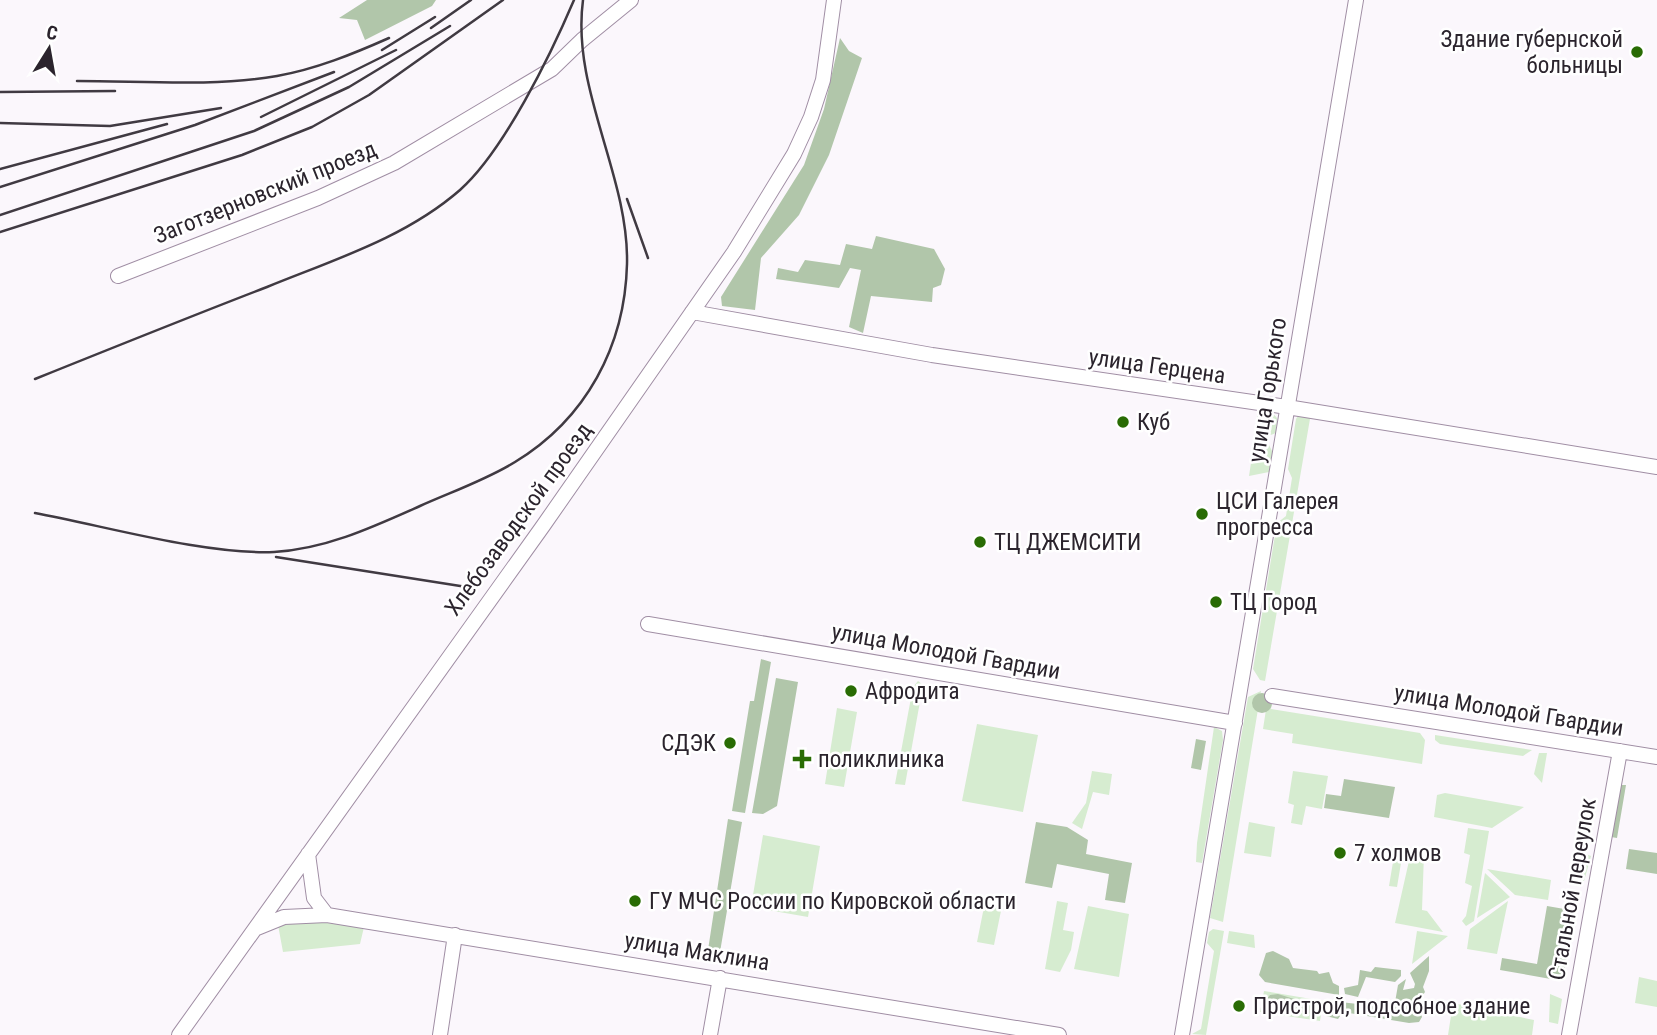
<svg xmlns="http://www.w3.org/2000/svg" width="1657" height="1035" font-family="'Roboto Condensed',sans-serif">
<rect width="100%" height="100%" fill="#fbf7fc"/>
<path fill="#d6ecd0" d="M1259,405l10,4 8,9 -1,15 -11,4 -10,-2z
M1311,413l-46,268 -5,-1 -7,-11 24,-146 9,-7 6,-38 -4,-9 8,-50 3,-5z
M1254,443l15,2 5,10 -5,17 -20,4z
M918,681l5,4 -18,100 -10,-1 18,-97z
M1261,691l-38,231 -13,-4 38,-221z
M1272,702l-1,7 149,24 5,7 -3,24 -130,-21 1,-9 -30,-5 4,-26z
M837,708l20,4 -13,75 -19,-3z
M977,724l61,11 -15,77 -61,-11z
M1214,727l8,4 1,9 -21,123 -6,-1 1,-19z
M1435,735l97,15 -9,6 -83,-12 -5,-4z
M1539,753h8l-5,30 -8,-9z
M1092,771l20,3 -3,21 -16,-3 -11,37 -10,-6 14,-20z
M1293,771l35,5 -6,33 -16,-3 -4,19 -11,-2 3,-18 -6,-2z
M1445,793l79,14 -32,21 -58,-11 3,-22z
M1249,822l26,5 -4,30 -27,-4z
M1468,828l21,3 -15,90 -8,5 -4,-5 4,-5 6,-30 -7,-3 5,-28 -6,-2z
M763,835l57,11 -12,71 -57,-10z
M1395,850l8,1 -6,36 -8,-1z
M1411,852l13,2 -2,56 5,1 16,21 -48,-9z
M1581,852l10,4 -7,25 -8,-1z
M1487,869l64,11 -3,20 -33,-5z
M1485,873l25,24 -33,21z
M1057,901l11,2 -5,27 11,2 -3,18 -11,22 -15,-3z
M1508,901l-11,53 -30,-5 3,-20z
M985,902l17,4 -8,39 -17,-3z
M1088,906l41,8 -10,63 -45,-8z
M308,921l56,6 -4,17 -77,8 -5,-27z
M1213,929l11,2 -18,104 -14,-1 9,-5 13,-78 -7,-8 2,-11z
M1229,931l25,4 1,13 -28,-5z
M1417,931l31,5 -36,28z
M1639,977l18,4v26l-22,-4z
M1264,991l59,10 -3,20 -60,-9z
M1550,994l12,5 -4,25 -9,-2z
M1453,1003l81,17 -2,15h-84z"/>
<path fill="#b1c6aa" d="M367,0h69l-4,6 -67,34 -8,-20 -18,-2z
M840,38l9,13 13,7 -33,97 -30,60 -38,43 -6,52 -33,-4 -1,-9 83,-132 20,-56z
M876,236l58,13 11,20 -4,16 -8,3 -1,14 -61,-6 -8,37 -14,-6 12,-57 -11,-2 -11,20 -63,-9 2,-11 20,4 7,-12 35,5 6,-21 26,5z
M761,659l10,3 -26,151 -13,-2 18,-110h4z
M776,678l22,4 -21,124 -14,8 -11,-1z
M1252 703a10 10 0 1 1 20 0a10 10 0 1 1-20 0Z
M1196,739l10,2 -5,29 -10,-2z
M1344,779l51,8 -6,31 -65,-10 2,-14 15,2z
M1620,785h6l-9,53 -6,-1z
M728,819l14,3 -22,130 -12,-2z
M1036,822l31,5 21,13 -2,14 46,9 -7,40 -20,-3 4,-26 -52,-10 -5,24 -27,-5z
M1629,849l28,4v21l-31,-5z
M1547,906l29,5 -14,70 -62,-11 2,-12 35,6z
M1273,951l16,8 4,9 24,3 2,3 10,-2 4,11 6,3v9l-74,-13 -6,-7 7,-22z
M1429,956v15l-6,16 2,5 -7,10 4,15 -3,5 -10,1 -66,-11 -5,7 -12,-3 5,-15 63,7 4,-23 8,-6 -3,11 11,-2 1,-4 -5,-11z
M1375,967l26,3v6l-6,6 -29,-5 -8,20 -13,-3 -1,-6 14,-3 2,-15 11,2z
M1278,994l29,9 6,-3 9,6 -5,9 -48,-10 -3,-5 4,-5z"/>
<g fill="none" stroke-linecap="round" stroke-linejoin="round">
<g stroke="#a08ea4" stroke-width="16">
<path id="minor" d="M118,276l200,-78 76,-35 158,-94 30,-29 49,-40
M692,312l240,43 355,52 370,60
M648,624l587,99
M1272,696l385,61
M308,854l6,44 13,17
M257,928l27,-11 43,-2 732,120
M179,1035l364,-509 191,-274 60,-98 17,-37 12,-37 11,-80
M440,1035l15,-100
M710,1035l10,-57
M1182,1035l174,-1035
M1569,1035l51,-284"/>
</g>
<use href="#minor" stroke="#fff" stroke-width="14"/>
<path stroke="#403a42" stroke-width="2.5" d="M431,28l40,-28
M382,50l53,-33
M77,81c66,0 135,6 200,-5 39,-7 76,-22 112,-38
M0,92l115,-1
M261,117l135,-67
M0,123l110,3 111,-18
M0,169l167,-45
M0,187l195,-62 139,-53
M627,199l21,59
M0,215l254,-84 95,-44 101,-61
M0,232l242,-77 70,-28 57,-32 134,-95
M35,379c77,-31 154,-62 232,-92 66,-27 138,-49 193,-97 44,-39 91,-136 114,-190
M35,513c70,13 170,42 239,39 52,-3 99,-25 146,-46 31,-14 66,-26 95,-44 71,-43 110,-116 112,-198 2,-89 -56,-174 -44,-264
M276,557l197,31"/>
</g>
<g fill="#296c04" stroke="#fff" stroke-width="2.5">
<circle cx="1637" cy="52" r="7"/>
<circle cx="1123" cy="422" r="7"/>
<circle cx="1202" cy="514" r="7"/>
<circle cx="980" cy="542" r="7"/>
<circle cx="1216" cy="602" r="7"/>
<circle cx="851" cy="691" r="7"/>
<circle cx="730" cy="743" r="7"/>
<path d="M798.5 748.5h7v7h7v7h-7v7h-7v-7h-7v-7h7z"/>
<circle cx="1340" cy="853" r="7"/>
<circle cx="635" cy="901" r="7"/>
<circle cx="1239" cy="1006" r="7"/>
</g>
<g text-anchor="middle" stroke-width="5" stroke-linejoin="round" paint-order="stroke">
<g font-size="23" fill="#2b242d" stroke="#fff" text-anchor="start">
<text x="1623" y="47" text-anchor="end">Здание губернской<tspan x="1623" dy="26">больницы</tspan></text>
<text x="1137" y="430">Куб</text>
<text x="1216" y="509">ЦСИ Галерея<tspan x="1216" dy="26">прогресса</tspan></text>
<text x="994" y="550">ТЦ ДЖЕМСИТИ</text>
<text x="1230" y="610">ТЦ Город</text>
<text x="865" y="699">Афродита</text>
<text x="716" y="751" text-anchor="end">СДЭК</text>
<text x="818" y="767">поликлиника</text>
<text x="1354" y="861">7 холмов</text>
<text x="649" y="909">ГУ МЧС России по Кировской области</text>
<text x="1253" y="1014">Пристрой, подсобное здание</text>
</g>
<g font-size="23" fill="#2b242d" stroke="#fff">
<text transform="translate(265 192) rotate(-22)" y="8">Заготзерновский проезд</text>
<text transform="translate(1157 366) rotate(8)" y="8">улица Герцена</text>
<text transform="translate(1267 390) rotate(-81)" y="8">улица Горького</text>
<text transform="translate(518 519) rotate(-54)" y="8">Хлебозаводской проезд</text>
<text transform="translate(946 651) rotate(10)" y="8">улица Молодой Гвардии</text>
<text transform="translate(1509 710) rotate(9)" y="8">улица Молодой Гвардии</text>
<text transform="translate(1572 889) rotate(-80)" y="8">Стальной переулок</text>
<text transform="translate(697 951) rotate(9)" y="8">улица Маклина</text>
</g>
</g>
<g transform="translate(49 49) rotate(11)" stroke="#ffffff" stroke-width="5" paint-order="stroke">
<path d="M0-5L12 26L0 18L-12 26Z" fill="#2b242d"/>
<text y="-10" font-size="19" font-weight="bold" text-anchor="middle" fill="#2b242d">С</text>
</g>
</svg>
